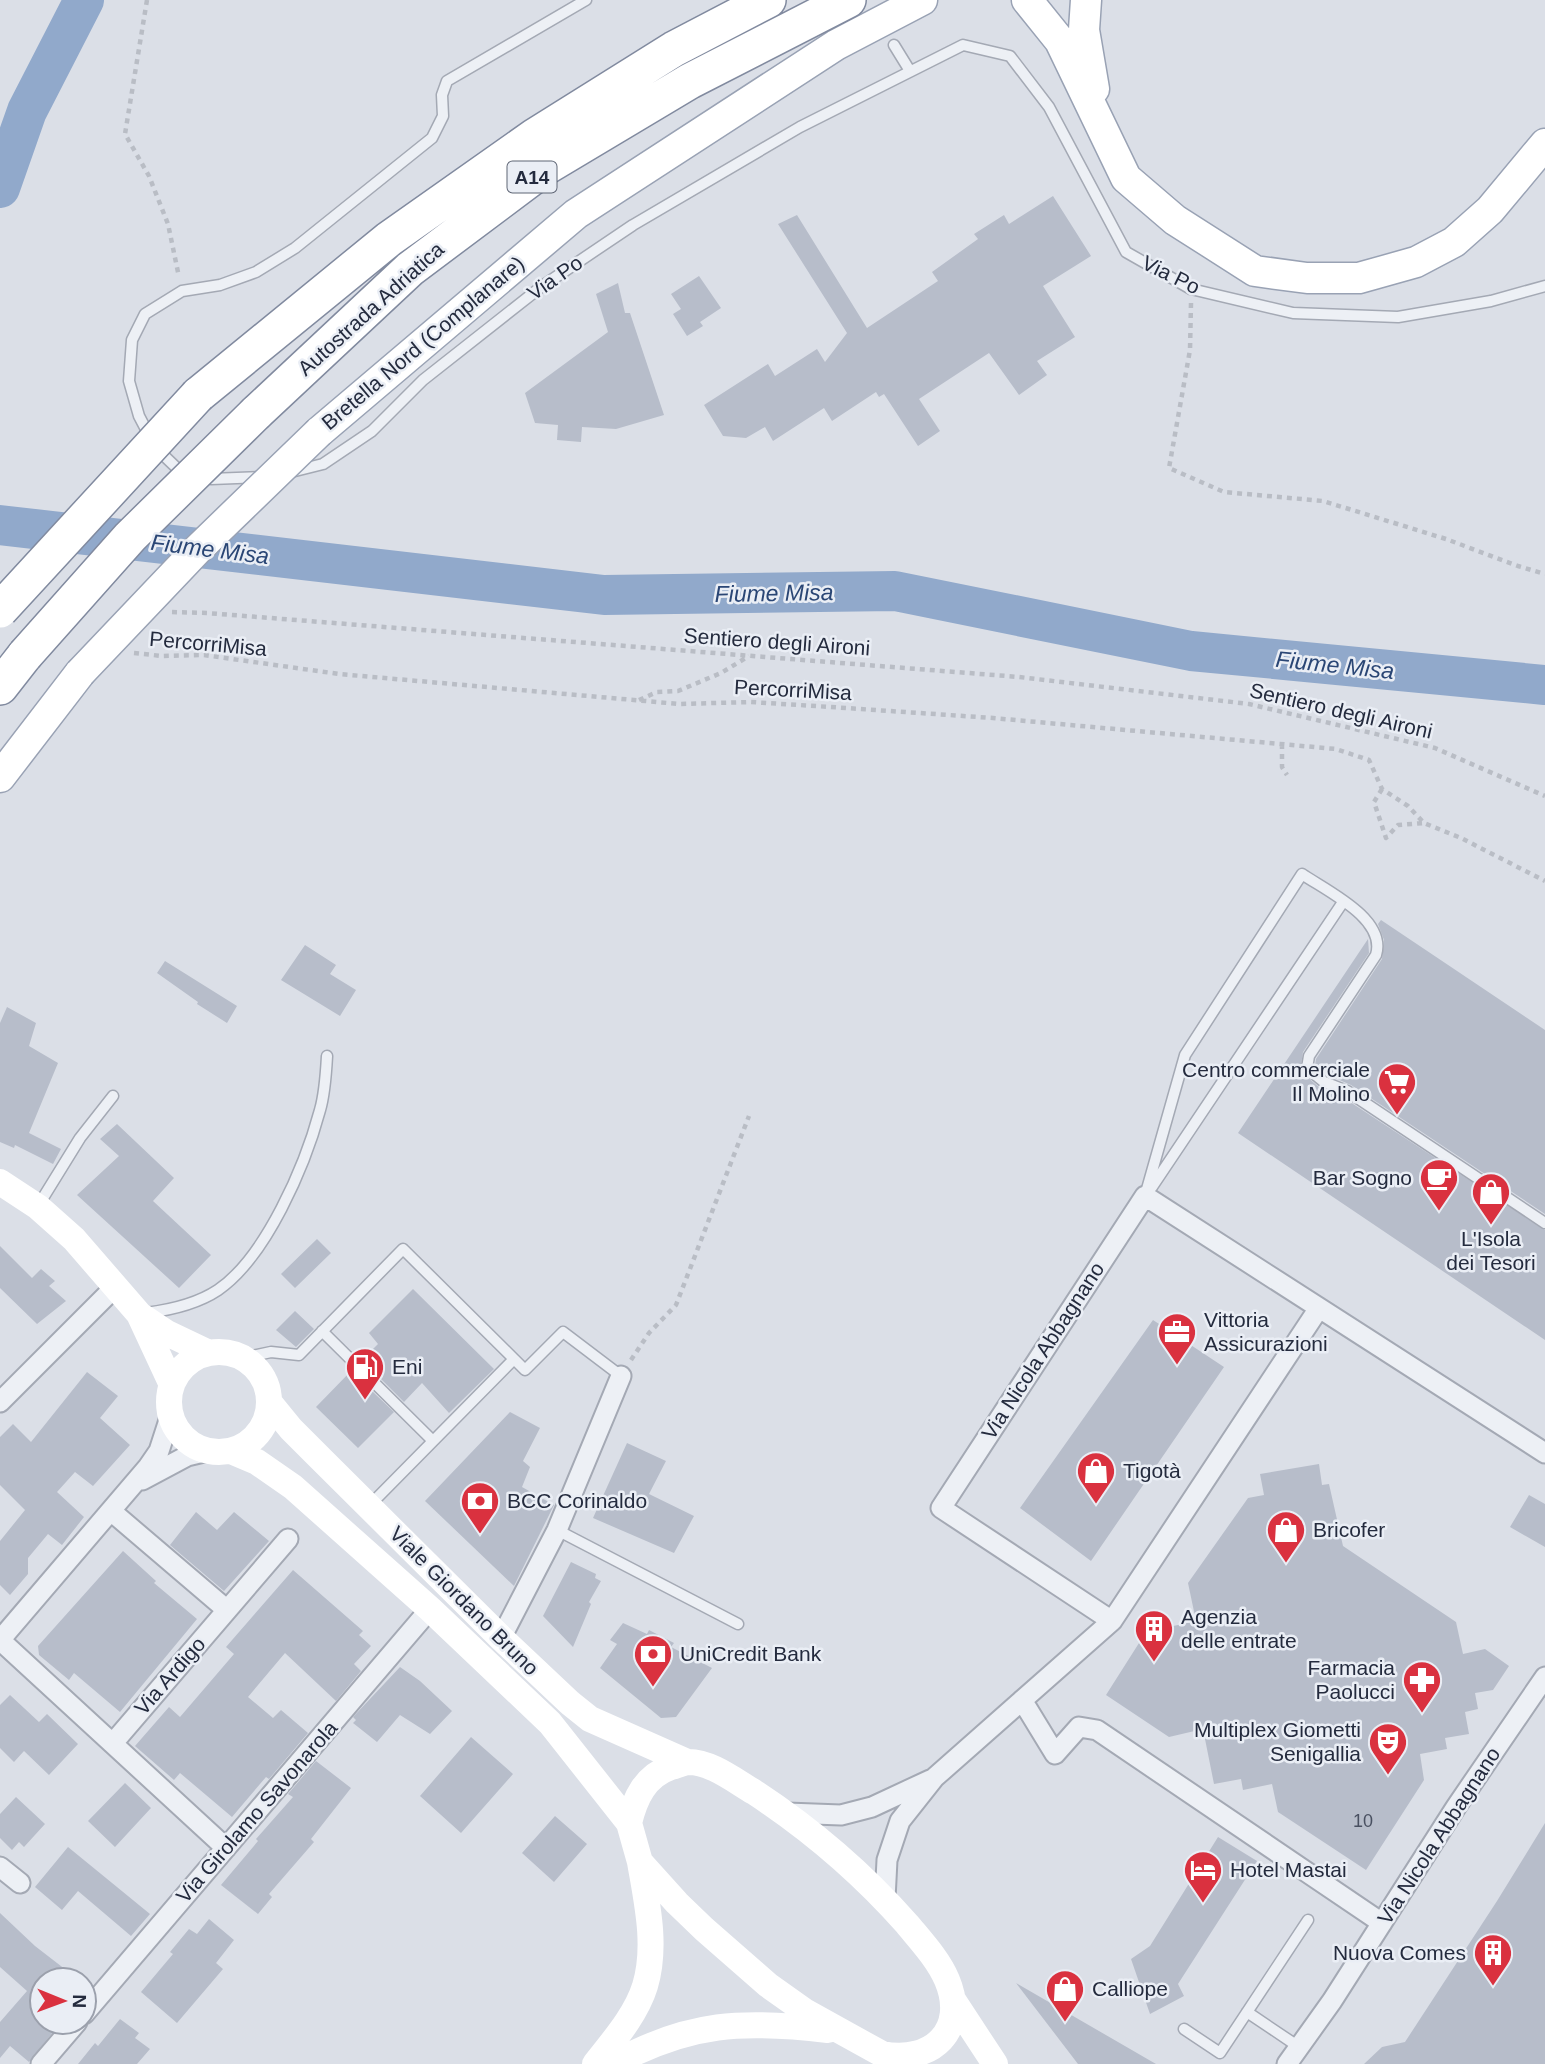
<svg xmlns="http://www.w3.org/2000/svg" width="1545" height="2064" font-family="Helvetica,sans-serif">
<rect width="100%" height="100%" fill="#dbdfe7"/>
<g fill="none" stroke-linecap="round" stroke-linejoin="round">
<path stroke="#91a9cb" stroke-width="40" d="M0,188l27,-77 57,-111
M0,525l604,70 291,-4 296,60 354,34"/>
</g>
<path fill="#b7bdca" d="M1053,196l38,60 -48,30 32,51 -38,24 10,14 -28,20 -30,-42 -70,46 21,32 -22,15 -34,-52 -5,3 -3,-5 -44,29 -8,-13 -51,33 -8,-14 -19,11 -23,-2 -19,-31 64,-41 7,12 42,-27 8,13 22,-29 -69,-109 19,-9 70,113 71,-47 -6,-9 46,-33 -4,-5 30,-19 5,9z
M699,276l22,32 -21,14 3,4 -16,10 -14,-22 8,-5 -10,-15z
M618,283l7,30h5l34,102 -48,14 -34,-2 -1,15 -24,-2 1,-15 -23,-2 -10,-30 83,-61 -12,-38z
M1381,920l164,110v184l-194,-129 -23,-10 -13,-10 1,-6 66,-100 2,-19 -6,-16z
M1368,939l1,14 -66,99 -3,19 20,17 24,10 201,132v110l-307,-207z
M305,945l31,20 -6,9 26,16 -16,26 -59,-36z
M165,961l72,45 -10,17 -30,-19 1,-2 -41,-29z
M7,1007l29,16 -7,23 29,17 -29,70 32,16 -8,15 -38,-19 -1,3 -14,-6v-119z
M117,1124l57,54 -21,23 58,54 -32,33 -102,-93 42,-39 -19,-17z
M317,1239l14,14 -36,35 -14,-14z
M0,1246l32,32 9,-9 14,12 -6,5 17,15 -29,23 -37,-36z
M413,1289l81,80 -45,44 -27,-30 -18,19 -42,-42 16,-16 -9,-11z
M295,1311l19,18 -18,18 -20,-17z
M1153,1320l71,47 -133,194 -71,-53z
M351,1371l43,41 -36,36 -42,-41z
M87,1372l31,24 -18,22 30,27 -37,41 -18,-14 -18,20 27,25 -22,28 -14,-11 -20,24v16l-18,21 -10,-10v-44l25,-31 -25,-25v-48l13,-13 18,18z
M510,1412l30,16 -17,33 7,6 -8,20 32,18 -40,81 -89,-85z
M627,1443l39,18 -17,33 45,22 -20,37 -81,-35z
M1319,1464l3,21 7,-1 14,62 113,76 7,32 22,-5 24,17 -16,24 -18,3 3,16 -13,3 4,22 -24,4 2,11 -27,5 4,26 -58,90 -88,-58 -6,-28 -29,6 -2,-11 -27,5 -11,-55 -34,8 -63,-42 40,-63 50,-11 -8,-38 60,-85 16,-3 -4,-21z
M1529,1495l16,9v43l-35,-20z
M196,1512l21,18 17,-18 35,29 -45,50 -54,-46z
M123,1551l33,30 -2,2 43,36 -77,93 -46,-39 -5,7 -30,-25 -1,-9z
M571,1562l25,12 -1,4 6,3 -12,21 2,2 -18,43 -30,-31z
M293,1570l70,61 -4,4 12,11 -17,18 7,7 -25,30 -51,-48 -37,44 25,21 8,-8 27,23 -39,46 -3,-2 -34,40 -52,-44 -6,7 -39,-34 34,-39 11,10 54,-63 -8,-7z
M623,1623l24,11 2,-4 25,13 -3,4 41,21 -36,49 -15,1 -61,-50 17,-24 -7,-4z
M400,1667l20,14 32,30 -22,23 -30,-19 -23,27 -24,-19 3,-3 -3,-3z
M10,1695l29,27 8,-8 31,30 -29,31 -25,-24 -10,11 -14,-14v-43z
M471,1737l42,37 -52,59 -41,-37z
M316,1761l35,27 -40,51 3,3 -45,52 3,3 -14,17 -37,-29 37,-44 -2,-2 37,-42 -5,-3z
M125,1783l26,25 -36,39 -27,-26z
M16,1797l29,27 -21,23 -5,-5 -7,8 -12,-12v-24z
M555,1816l32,28 -33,38 -32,-29z
M1545,1823v241h-181l18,-17 23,-5 92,-141z
M1218,1837l39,24 -79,123 6,12 -34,18 -19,-55 19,-13z
M68,1847l82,67 -19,22 -53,-45 -16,19 -27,-23z
M0,1913l35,33 44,34h-37v42h19l-32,40 -19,-16 -10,12v-36l27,-31 -27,-24z
M209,1919l25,21 -18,23 7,6 -46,54 -36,-31 32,-38 -3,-2 19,-23 8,5z
M1016,1983l140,81h-78z
M120,2019l19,14 -4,5 15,11 -13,15h-59l17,-21 3,3z"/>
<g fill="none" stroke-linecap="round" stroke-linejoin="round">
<g stroke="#a4a9b4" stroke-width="13">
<path id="lane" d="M894,45l16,26
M150,437l-11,-21 -10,-35 3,-41 13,-26 37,-23 38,-6 36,-13 39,-24 137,-110 11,-22 -1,-21 5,-14 139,-81
M158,450l24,23 4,1
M291,472l32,-8 49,-33 51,-51 118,-93 92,-62 167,-98 163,-82 47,11 39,51 77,145 65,37 102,24 105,4 93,-16 54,-15
M201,477l10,2 51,-2
M1152,1187l191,-285
M1145,1196l40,-141 117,-181c25,17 85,45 74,81l-67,101 -2,12 17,14 23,9 198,132
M38,1206l42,-68 33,-42
M146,1313c24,-3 51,-9 72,-23 48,-33 87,-124 102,-180 5,-17 6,-36 7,-54
M322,1331l111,110
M243,1358l28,-6 28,3 104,-106 111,110 -144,146
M514,1359l11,11 38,-38 58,44
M557,1530l181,94
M1247,2012l52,35
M1184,2029l36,24 88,-133"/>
</g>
<g stroke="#a4a9b4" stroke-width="23">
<path id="street" d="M0,1402l115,-115
M142,1480l45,-24 21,-5
M111,1511l116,99
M1112,1621l207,-313
M501,1638l56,-108 64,-154
M0,1640l226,208
M0,1640l148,-173 11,-16 12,-37
M1022,1700l33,54 24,-27 18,3 285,193
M113,1743l175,-204
M787,1813l54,2 31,-8 58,-27
M0,1867l20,16
M885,1899l2,-39 13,-39 34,-43 178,-157 -171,-113 204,-312 400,257
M84,2014l346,-405
M41,2064l36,-42
M1287,2064l45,-63 124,-194 89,-130"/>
</g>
<g stroke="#99a2b4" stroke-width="33">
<path id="primary" d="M1027,0l33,41 66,137 49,42 80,51 52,7h52l57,-16 38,-20 36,-32 55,-66
M1086,0l-2,30 10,59
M319,432l257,-218 260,-169 86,-45
M0,777l80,-104"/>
</g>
<g stroke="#818a9f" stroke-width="38">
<path id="highway" d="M198,395l191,-156 146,-103 139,-87 94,-49
M256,413l154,-144 136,-102 144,-86 158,-81
M0,687l25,-32"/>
</g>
<path stroke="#b9bdc5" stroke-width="4.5" stroke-dasharray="5 5" stroke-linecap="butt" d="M147,0l-22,134 24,42 19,48 11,53
M1191,303l-1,47 -21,118 55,24 99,9 123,38 72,27 27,8
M172,612l35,1 812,64 230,27 186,44 110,48
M134,653l28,3 42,-1 135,19 340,30 72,-2 80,5 162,11 343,31 33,11 13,29 26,17 16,17 37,15 84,43
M639,700l18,-8 21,-1 43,-18 28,-17
M1282,744v23l5,8
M1382,789l-8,13 12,36 12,-13 26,-2
M631,1360l18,-27 27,-28 73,-189"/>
<use href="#lane" stroke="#edf0f5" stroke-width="10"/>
<use href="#street" stroke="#edf0f5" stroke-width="19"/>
<path stroke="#fff" stroke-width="26" d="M0,1182l38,25 36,32 65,75 33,71
M140,1315l27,18 42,20
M169 1402a50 50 0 1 1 100 0a50 50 0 1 1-100 0Z
M269,1402l22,27 29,29 181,180 69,65 20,16 97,43
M231,1451l26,11 36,25 137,122 120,114 79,100 11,39 37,41 27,26 64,56 38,27 76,42c50,10 86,-24 65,-74 -9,-21 -26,-39 -40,-56 -46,-52 -95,-94 -153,-132 -19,-11 -44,-31 -67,-30 -5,1 -11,4 -16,5 -26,9 -36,31 -42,56
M953,2000l42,64
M595,2064c18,-23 41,-49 50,-78 12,-40 2,-83 -5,-124
M613,2064c76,-42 131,-44 215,-34"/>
<use href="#primary" stroke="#fff" stroke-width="30"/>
<use href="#highway" stroke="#fff" stroke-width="35"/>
<g stroke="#99a2b4" stroke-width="33" stroke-linecap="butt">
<path id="primary-bridge" d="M80,673l117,-123 122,-118"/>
</g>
<g stroke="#818a9f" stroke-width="38" stroke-linecap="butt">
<path id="highway-bridge" d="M0,610l198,-215
M25,655l105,-118 126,-124"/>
</g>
<use href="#primary-bridge" stroke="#fff" stroke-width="30"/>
<use href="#highway-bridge" stroke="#fff" stroke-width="35"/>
</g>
<defs>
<g id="supermarket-pin" transform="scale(2.0125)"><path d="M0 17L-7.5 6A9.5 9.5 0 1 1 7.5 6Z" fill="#da313f" stroke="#eaeef5"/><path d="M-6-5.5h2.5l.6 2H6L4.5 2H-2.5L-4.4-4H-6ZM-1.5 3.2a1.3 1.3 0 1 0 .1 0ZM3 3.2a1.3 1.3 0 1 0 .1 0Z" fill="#fff"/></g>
<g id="cafe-pin" transform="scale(2.0125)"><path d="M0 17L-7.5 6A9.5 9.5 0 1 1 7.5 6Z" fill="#da313f" stroke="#eaeef5"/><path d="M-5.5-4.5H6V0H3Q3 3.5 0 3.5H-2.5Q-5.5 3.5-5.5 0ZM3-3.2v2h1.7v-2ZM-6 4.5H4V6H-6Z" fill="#fff"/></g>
<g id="shop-pin" transform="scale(2.0125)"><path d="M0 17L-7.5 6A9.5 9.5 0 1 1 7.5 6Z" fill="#da313f" stroke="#eaeef5"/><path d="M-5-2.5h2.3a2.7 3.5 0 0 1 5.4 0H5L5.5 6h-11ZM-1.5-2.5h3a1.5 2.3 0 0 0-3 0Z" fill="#fff"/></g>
<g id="office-pin" transform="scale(2.0125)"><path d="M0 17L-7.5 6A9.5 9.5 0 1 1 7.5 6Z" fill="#da313f" stroke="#eaeef5"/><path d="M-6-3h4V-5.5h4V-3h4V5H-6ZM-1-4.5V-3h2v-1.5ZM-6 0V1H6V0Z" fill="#fff"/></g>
<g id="fuel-pin" transform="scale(2.0125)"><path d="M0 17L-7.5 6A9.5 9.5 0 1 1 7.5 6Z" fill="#da313f" stroke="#eaeef5"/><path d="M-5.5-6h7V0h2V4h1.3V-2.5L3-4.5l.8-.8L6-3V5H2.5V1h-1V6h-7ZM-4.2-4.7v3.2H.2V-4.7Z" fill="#fff"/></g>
<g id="bank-pin" transform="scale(2.0125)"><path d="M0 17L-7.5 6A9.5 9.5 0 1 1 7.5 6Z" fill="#da313f" stroke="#eaeef5"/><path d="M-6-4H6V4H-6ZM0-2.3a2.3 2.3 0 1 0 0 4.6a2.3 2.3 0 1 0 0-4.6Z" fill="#fff"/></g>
<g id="building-pin" transform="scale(2.0125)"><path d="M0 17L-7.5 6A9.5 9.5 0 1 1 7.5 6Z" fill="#da313f" stroke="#eaeef5"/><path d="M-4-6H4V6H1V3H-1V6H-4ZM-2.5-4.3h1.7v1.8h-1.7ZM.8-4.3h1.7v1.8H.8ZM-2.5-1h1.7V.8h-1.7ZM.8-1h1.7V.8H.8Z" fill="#fff"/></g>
<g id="pharmacy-pin" transform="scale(2.0125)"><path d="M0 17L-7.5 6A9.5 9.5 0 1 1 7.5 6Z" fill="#da313f" stroke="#eaeef5"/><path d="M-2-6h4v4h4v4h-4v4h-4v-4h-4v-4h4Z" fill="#fff"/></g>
<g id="theatre-pin" transform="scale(2.0125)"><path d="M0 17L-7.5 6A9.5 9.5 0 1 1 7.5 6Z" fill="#da313f" stroke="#eaeef5"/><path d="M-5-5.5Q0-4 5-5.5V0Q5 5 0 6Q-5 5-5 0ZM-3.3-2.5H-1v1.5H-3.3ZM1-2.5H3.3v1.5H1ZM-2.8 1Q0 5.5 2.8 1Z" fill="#fff"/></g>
<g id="hotel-pin" transform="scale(2.0125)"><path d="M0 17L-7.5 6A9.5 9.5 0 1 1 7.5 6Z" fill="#da313f" stroke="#eaeef5"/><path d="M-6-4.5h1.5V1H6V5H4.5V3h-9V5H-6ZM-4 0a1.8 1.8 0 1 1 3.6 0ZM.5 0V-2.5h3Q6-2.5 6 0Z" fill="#fff"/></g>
</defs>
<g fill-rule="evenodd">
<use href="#supermarket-pin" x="1397" y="1082"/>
<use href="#cafe-pin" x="1439" y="1178"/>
<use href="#shop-pin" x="1491" y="1192"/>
<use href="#office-pin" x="1177" y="1332"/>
<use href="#fuel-pin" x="365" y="1367"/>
<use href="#shop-pin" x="1096" y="1471"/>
<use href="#bank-pin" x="480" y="1501"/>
<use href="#shop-pin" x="1286" y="1530"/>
<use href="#building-pin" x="1154" y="1629"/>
<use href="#bank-pin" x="653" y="1654"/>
<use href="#pharmacy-pin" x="1422" y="1680"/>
<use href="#theatre-pin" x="1388" y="1742"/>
<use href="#hotel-pin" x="1203" y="1870"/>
<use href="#building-pin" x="1493" y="1953"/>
<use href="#shop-pin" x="1065" y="1989"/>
</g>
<g text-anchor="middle" stroke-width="5" stroke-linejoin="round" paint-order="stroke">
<g font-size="18" fill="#495061">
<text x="1363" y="1827">10</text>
</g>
<rect fill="#eaeef5" stroke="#5f6675" stroke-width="2" x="507.5" y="161.5" width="49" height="31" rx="5"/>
<g font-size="19" font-weight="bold" fill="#242b3e">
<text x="532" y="184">A14</text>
</g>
<g font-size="21" fill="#242b3e" stroke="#eaeef5">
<text transform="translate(1171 275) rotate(26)" y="7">Via Po</text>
<text transform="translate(555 278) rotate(-35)" y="7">Via Po</text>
<text transform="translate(371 309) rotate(-42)" y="7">Autostrada Adriatica</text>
<text transform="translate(423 343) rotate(-40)" y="7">Bretella Nord (Complanare)</text>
<text transform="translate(777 642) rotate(4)" y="7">Sentiero degli Aironi</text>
<text transform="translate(208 644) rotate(5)" y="7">PercorriMisa</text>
<text transform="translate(793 690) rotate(3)" y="7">PercorriMisa</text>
<text transform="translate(1341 711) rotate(13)" y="7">Sentiero degli Aironi</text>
<text transform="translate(1043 1351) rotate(-57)" y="7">Via Nicola Abbagnano</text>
<text transform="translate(464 1601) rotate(45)" y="7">Viale Giordano Bruno</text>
<text transform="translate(170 1676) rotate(-49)" y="7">Via Ardigo</text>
<text transform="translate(257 1812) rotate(-49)" y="7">Via Girolamo Savonarola</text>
<text transform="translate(1439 1836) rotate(-57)" y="7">Via Nicola Abbagnano</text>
</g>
<g font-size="21" fill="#242b3e" stroke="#eaeef5" text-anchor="start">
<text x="1370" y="1077" text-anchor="end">Centro commerciale<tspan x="1370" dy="24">Il Molino</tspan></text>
<text x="1412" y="1185" text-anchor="end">Bar Sogno</text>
<text x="1491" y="1246" text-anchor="middle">L'Isola<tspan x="1491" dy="24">dei Tesori</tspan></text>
<text x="1204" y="1327">Vittoria<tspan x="1204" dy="24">Assicurazioni</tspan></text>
<text x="392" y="1374">Eni</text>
<text x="1123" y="1478">Tigotà</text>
<text x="507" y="1508">BCC Corinaldo</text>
<text x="1313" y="1537">Bricofer</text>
<text x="1181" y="1624">Agenzia<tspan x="1181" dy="24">delle entrate</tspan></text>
<text x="680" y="1661">UniCredit Bank</text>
<text x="1395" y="1675" text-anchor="end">Farmacia<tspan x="1395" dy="24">Paolucci</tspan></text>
<text x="1361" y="1737" text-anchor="end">Multiplex Giometti<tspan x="1361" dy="24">Senigallia</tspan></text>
<text x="1230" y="1877">Hotel Mastai</text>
<text x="1466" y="1960" text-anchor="end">Nuova Comes</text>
<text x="1092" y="1996">Calliope</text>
</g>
<g font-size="23" font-style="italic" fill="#2a4675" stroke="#eaeef5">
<text transform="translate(210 549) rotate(7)" y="8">Fiume Misa</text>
<text transform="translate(774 593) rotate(-1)" y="8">Fiume Misa</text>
<text transform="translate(1335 665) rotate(6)" y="8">Fiume Misa</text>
</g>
</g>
<g transform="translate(63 2001) rotate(91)"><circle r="33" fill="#eaeef5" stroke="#9ba0ac" stroke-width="2"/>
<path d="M0-5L12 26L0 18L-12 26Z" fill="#da313f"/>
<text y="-10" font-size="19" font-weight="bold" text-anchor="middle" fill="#242b3e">N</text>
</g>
</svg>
